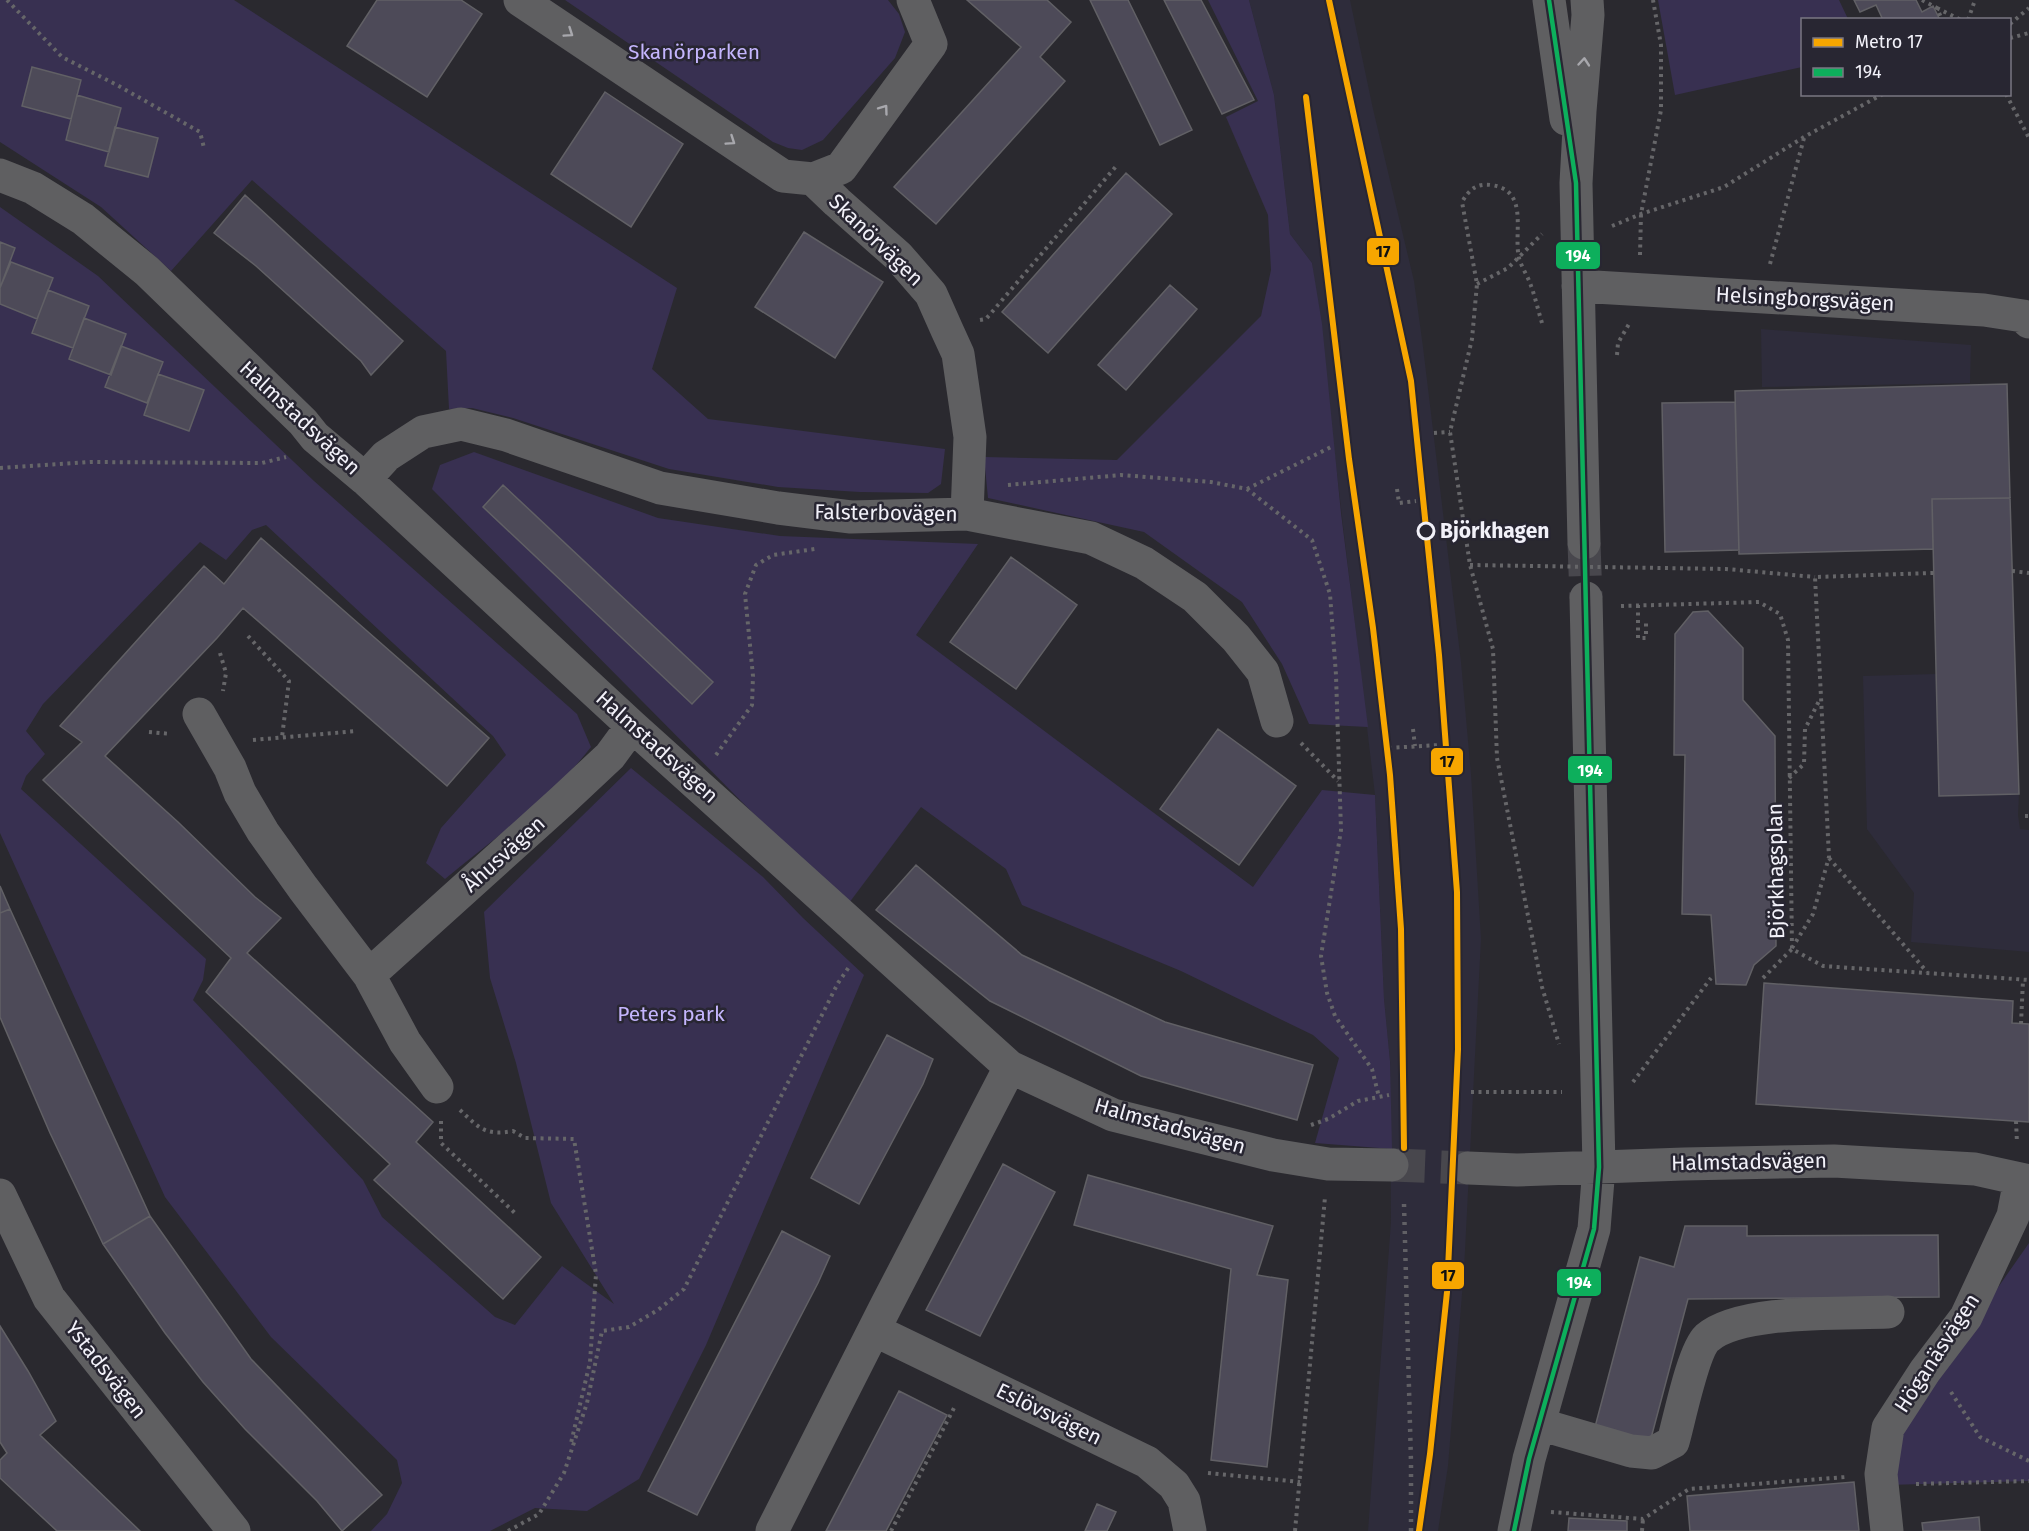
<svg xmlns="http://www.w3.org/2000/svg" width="2029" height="1531" font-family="'Fira Sans',sans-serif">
<rect width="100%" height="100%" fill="#2a292f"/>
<path fill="#2e2c3b" d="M1249,0h101l23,109 41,172 9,66 38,315 10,112 10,165 -17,331 -16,196 -10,65h-70l23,-309 -1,-161 -6,-62 -9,-204 -63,-532 -22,-29 -16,-139z
M1761,329l210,16 -1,38 -208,4z
M1936,674l3,122 80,-2 -1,21 2,14 9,1v122l-118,-10 3,-49 -47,-64 -4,-153z"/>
<path fill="#383051" d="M0,0h234l443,288 -25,81 56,50 237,30 -4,35 -13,9 -68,-1 -82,-5 -109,-18 -156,-51 -41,-10 -23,1 -3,-58 -194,-171 -81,91 -70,-64 -101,-65z
M565,0h323l11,14 6,18 -10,26 -72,82 -21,10 -14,-2 -15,-6z
M1208,0h41l25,95 16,139 22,29 10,61 19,189 27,214 -59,-3 -27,-60 -40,-62 -98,-70 -156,-34 -4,-41 133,3 144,-144 10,-46 -3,-55 -42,-98 32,-16z
M1658,0h181l9,19 -46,1v47l-127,28z
M0,207l98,69 216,205 263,233 14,33c-40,52 -95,90 -146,132l-19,-16 15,-35 65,-73 -13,-19 -227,-211 -14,5 -26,30 -26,-18 -157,162 -17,27 19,23 -19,22 -5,13 185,170 -3,21 -10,20 170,180 19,37 113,100 20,8 47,-59 52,38 -63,-101 -35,-140 -26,-85 -6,-66 147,-144 132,109 40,41 61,57 -158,370 -67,134 -52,32 -52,-3 -45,23h-119l16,-17 15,-31 -5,-23 -126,-123 -106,-140 -165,-364z
M474,452l184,66 122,18 198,8 -62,91 337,252 69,-97 53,5 9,204 6,62 2,88 -77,-6 24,-85 -26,-23 -132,-64 -159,-66 -16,-36 -85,-62 -75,100 -414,-418 8,-24z
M2029,1243v238l-142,4 8,-50z"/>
<path fill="#4d4a58" stroke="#616065" stroke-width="1.5" d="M377,0h84l21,14 -55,83 -80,-51z
M967,0h80l24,22 -31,35 25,24 -129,143 -42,-37 127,-140z
M1090,0h38l64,130 -32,15z
M1164,0h37l53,100 -32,14z
M1854,0h62l6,12 11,-6 7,14h-57l-7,-15 -16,7z
M32,67l49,13 -10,39 -49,-13z
M605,92l78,52 -52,83 -80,-53z
M77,95l44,13 -12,44 -43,-12z
M115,127l43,11 -10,39 -43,-11z
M1126,173l46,41 -124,139 -46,-41z
M245,195l158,146 -32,34 -10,-14 -105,-95 -42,-33z
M804,232l79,50 -48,76 -80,-51z
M0,242l15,6 -15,40z
M11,262l42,16 -16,41 -37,-15v-16z
M1170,285l27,24 -71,81 -28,-25z
M48,290l41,16 -16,42 -41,-15z
M84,318l42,16 -15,41 -42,-16z
M121,346l42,16 -16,41 -42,-16z
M158,374l46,16 -15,41 -45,-16z
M2007,384l3,114 -78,1 1,50 -194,5 -4,-163z
M1735,402l4,148 -74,2 -3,-149z
M503,485l210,197 -21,22 -209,-197z
M2010,498l9,296 -80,2 -7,-297z
M261,538l228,200 -42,48 -204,-178 -26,30 -112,118 73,66 77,75 26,21 -34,35 186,169 -17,20 125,115 -38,42 -129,-119 16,-16 -184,-172 25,-34 -188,-178 39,-38 -22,-16 144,-160 20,18z
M1011,557l66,48 -61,84 -66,-47z
M1708,611l35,37v52l32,36 1,210 -22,19 -8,20 -30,-1 -5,-69 -29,-1 3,-159h-11l1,-121 18,-22z
M1218,729l78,57 -57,79 -79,-56z
M916,865l106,90 143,67 148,43 -16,55 -156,-44 -151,-75 -114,-91z
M0,886l10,23 -10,4z
M10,909l140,307 -47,28 -53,-111 -50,-116v-104z
M1764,983l249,18 -1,22 17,1v98l-273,-18z
M887,1035l46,24 -10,25 -64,120 -48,-26z
M1003,1164l52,28 -75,144 -54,-26z
M1088,1175l185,51 -16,49 31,5 -21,187 -56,-7 20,-191 -157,-44z
M150,1216l101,143 131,136 -40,36 -25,-30 -72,-72 -42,-47 -38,-49 -62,-89z
M1685,1226h62v10l191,-1 1,62 -251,2 -38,143 -55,-15 45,-170 34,10z
M782,1231l48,25 -12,27 -121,232 -49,-24z
M0,1326l28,45 28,50 -16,14 100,96h-83l-57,-53v-18l7,-7 -7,-11z
M899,1391l48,24 -61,116h-60z
M1854,1482l5,49h-169l-3,-35z
M1097,1504l19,8 -9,19h-22z
M1979,1517l1,14h-57l-1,-8z
M1569,1518l58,3v10h-59z"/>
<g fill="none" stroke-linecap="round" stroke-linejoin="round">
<path stroke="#48474d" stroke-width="33" stroke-dasharray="33 16" stroke-linecap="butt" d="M1584,543l2,55
M1392,1165l76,3"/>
<path stroke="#666669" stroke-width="4" stroke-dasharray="3 4.5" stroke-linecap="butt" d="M7,0l55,57 55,28 83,47 4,16
M1922,0l15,8 5,12
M1937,8l24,12
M1968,20l7,-20
M2010,24l19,-16
M2010,38l19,-5
M2006,94l23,44
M1612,226l29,-12 83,-27 80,-50 79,-43
M1640,255l1,-41 20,-104v-65l-8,-45
M1770,264l34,-126
M1477,284l31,-16 34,-34
M980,320l6,-1 132,-155
M1542,323c-4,-13 -7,-27 -12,-40 -3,-8 -9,-17 -11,-25 -6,-26 11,-68 -28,-73 -15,-2 -22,5 -29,17l15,82 -5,55 -22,93 20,133 23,84 4,109 45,229 17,57
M1617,355l1,-12 11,-19
M1434,433l16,-1
M0,468l90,-6 172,1 24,-6
M1008,485l113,-10 90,7 36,7 65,51 18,54 6,81 5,155 -20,126 6,37 8,23 37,53 7,28
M1247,489l86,-43
M1397,489l2,14 17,-2
M2012,571l17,2
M1638,605v33h8v-17
M1621,606l138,-4 21,12 8,26 4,309
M248,636l41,45 -7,56
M220,653l6,20 -3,18
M1413,729l2,17
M149,732l22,2
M253,740l104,-9
M1301,743l37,38
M1389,748l50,-3
M716,755l36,-50 1,-29 -8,-82 11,-29 17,-10 42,-6
M1789,778l15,-14 1,-35 15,-30
M2025,816h4
M1829,858l98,114
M1792,948l21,-34 16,-57 -14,-280 118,-4
M1763,978l29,-29 31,17 206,14
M2021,1024l2,-44
M1633,1082l78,-104
M1471,1092h91
M460,1110c19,18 25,26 53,21l12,7 49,1 22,135 -6,88 -19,81
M441,1121v22l76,72
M2016,1121l1,22
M1311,1125l17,-6 30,-18 31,-6
M1951,1392l29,45 49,24
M1208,1473l92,9
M1916,1484l113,-3
M1551,1512l92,7 46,-30 157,-12
M508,1531l31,-17 25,-41 23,-70 15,-72 27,-4 29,-17 26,-21 154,-306 11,-16
M891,1531l64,-125
M1295,1531l30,-334
M1642,1531l1,-12"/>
<path stroke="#5f5f61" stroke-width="33" d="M520,0l263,176 30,3 28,-11 90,-124 -18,-44
M1549,0l17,119
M0,175l33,13 50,31 64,52 156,151 12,15 50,42 267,247 378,341 103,48 160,40 55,9 64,1
M813,179l24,23 61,54 33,38 16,36 11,24 12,83 -3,77
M1578,286l406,24 39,6 6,6
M365,479l21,-23 37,-24 38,-8 45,11 154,53 118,20 73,9 116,-3 124,24 53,25 51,34 41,41 27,34 14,49
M1584,543l-8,-360 4,-72 8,-96 -1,-15
M199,714l31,54 10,25 23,39 40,56 66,87
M437,1087l-32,-45 -36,-67 194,-175 47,-44 22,-30
M1468,1168l49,2 167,-6 150,-3 141,8 54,12
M0,1195l49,103 185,233
M874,1330l273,132 27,23 10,16 6,30
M1539,1424l92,27 21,2 21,-11c6,-21 20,-91 34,-104 33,-29 136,-24 181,-26
M772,1531l115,-227 123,-237
M1514,1531l15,-72 65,-230 5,-62 -13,-569
M1887,1531l-6,-57 7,-46 37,-57 41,-54 47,-101 7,-36"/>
<path stroke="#616065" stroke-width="4.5" stroke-dasharray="3 6" stroke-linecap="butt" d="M1404,1204l7,258v69"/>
<path stroke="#666669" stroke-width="4" stroke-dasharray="3 4.5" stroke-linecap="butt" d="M1470,565l256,4 89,8"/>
<g stroke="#282632" stroke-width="9">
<path id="bus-1" d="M1514,1531l15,-72 65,-230 5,-62 -23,-984 -27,-183"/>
</g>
<use href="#bus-1" stroke="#0daf5c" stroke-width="4.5"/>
<g stroke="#282632" stroke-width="10">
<path id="metro-1" d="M1329,0l82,381 28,274 18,237 1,157 -11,243 -17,162 -11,77
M1306,97l43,362 24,169 17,147 11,154 3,219"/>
</g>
<use href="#metro-1" stroke="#f7a600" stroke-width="6"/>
</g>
<defs><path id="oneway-chevron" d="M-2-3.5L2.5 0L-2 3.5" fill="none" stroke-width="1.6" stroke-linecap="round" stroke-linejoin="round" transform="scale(1.5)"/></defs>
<g stroke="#a8a8ad">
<use href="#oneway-chevron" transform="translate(569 33) rotate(34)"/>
<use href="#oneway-chevron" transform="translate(1584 62) rotate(-85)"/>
<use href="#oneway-chevron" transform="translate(884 109) rotate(-54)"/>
<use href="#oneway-chevron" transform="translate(731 141) rotate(34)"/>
</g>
<circle fill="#282632" stroke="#f2f1f9" stroke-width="3" cx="1426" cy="531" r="8"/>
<g text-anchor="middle" stroke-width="5" stroke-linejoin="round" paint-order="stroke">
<g font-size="21" fill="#c4b5fd" stroke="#282632">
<text x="694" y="59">Skanörparken</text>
<text x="671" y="1021">Peters park</text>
</g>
<g font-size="21" fill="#f2f1f9" stroke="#282632">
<text transform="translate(876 240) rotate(44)" y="7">Skanörvägen</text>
<text transform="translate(1805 299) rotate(3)" y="7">Helsingborgsvägen</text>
<text transform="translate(300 418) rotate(43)" y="7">Halmstadsvägen</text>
<text transform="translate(886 513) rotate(1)" y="7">Falsterbovägen</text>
<text transform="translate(657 747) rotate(42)" y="7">Halmstadsvägen</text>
<text transform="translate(504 854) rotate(-42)" y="7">Åhusvägen</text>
<text transform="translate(1776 871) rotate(-91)" y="7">Björkhagsplan</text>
<text transform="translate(1170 1126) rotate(16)" y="7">Halmstadsvägen</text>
<text transform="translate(1749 1162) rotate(-1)" y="7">Halmstadsvägen</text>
<text transform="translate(1937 1353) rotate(-57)" y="7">Höganäsvägen</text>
<text transform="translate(106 1370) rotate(52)" y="7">Ystadsvägen</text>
<text transform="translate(1049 1414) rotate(26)" y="7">Eslövsvägen</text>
</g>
<g font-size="21" font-weight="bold" fill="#f2f1f9" stroke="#282632" text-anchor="start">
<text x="1440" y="538">Björkhagen</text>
</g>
</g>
<g stroke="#282632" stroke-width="2">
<rect x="1366" y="237" width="34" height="29" rx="6" fill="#f7a600"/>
<rect x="1555" y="241" width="46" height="29" rx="6" fill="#0daf5c"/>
<rect x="1430" y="747" width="34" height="29" rx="6" fill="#f7a600"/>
<rect x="1567" y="755" width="46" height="29" rx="6" fill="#0daf5c"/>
<rect x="1431" y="1261" width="34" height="29" rx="6" fill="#f7a600"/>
<rect x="1556" y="1268" width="46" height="29" rx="6" fill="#0daf5c"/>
</g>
<g font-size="16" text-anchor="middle" font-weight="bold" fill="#fff">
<text x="1578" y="261">194</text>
<text x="1590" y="776">194</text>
<text x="1579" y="1288">194</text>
</g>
<g font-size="16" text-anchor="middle" font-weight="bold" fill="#111">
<text x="1383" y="257">17</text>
<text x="1447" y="767">17</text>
<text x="1448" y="1281">17</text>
</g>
<rect x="1801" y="18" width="210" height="78" fill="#282632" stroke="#797782" stroke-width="1.5"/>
<rect x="1813" y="38" width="30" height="9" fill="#f7a600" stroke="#797782" stroke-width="1.5"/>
<text x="1855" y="48" font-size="18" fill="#f2f1f9">Metro 17</text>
<rect x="1813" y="68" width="30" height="9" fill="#0daf5c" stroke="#797782" stroke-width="1.5"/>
<text x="1855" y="78" font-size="18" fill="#f2f1f9">194</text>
</svg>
